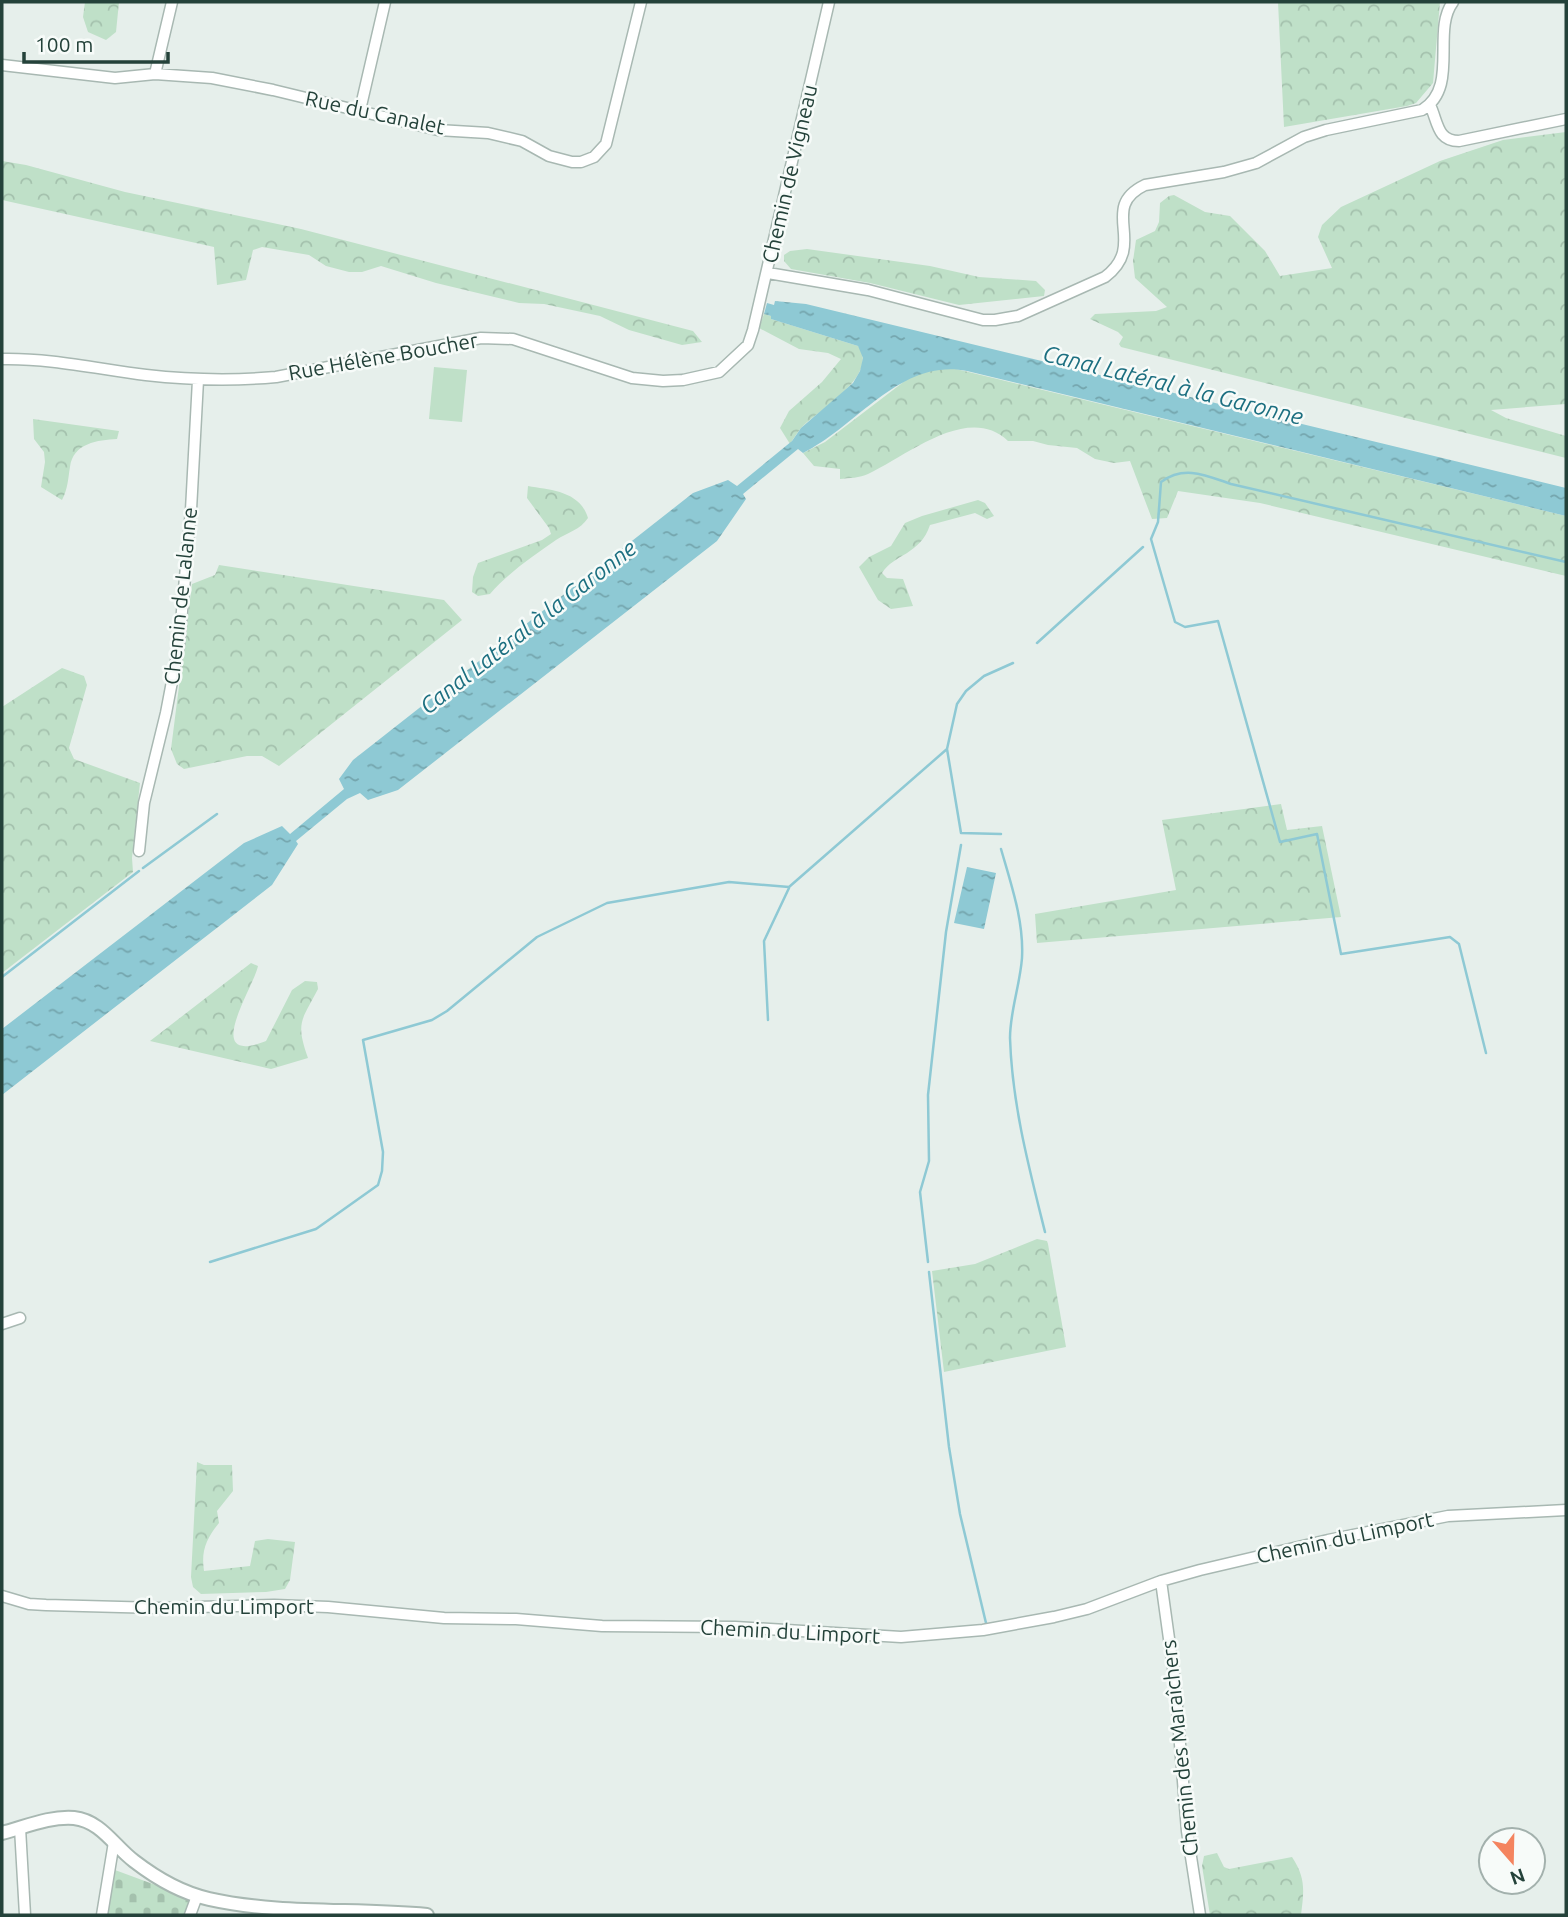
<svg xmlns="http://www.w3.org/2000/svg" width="1568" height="1917" font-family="Ubuntu,sans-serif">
<defs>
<pattern id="forest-crowns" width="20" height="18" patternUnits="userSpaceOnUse" patternTransform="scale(1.75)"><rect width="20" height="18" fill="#bfe0c8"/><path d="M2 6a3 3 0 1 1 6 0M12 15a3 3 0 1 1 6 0" fill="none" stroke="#a4c1ad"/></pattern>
<pattern id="cemetery-stones" width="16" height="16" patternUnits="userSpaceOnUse" patternTransform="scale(1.75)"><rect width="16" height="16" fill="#bfe0c8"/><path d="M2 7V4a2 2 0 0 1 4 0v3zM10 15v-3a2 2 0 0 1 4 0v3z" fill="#a4c1ad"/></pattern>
<pattern id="water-ripples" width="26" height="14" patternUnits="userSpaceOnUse" patternTransform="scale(1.75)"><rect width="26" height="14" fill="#8ec9d4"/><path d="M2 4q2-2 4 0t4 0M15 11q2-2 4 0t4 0" fill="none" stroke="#74a5ad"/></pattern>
</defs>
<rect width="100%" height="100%" fill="#e6efeb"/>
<path fill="#bfe0c8" d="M434,367l33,3 -5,52 -33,-3z"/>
<path fill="url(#forest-crowns)" d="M85,2h34l-3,30 -10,8 -18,-8 -5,-15z
M1278,2h162l-7,81 -17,20 -9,3 -123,21z
M1566,132v272l-75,6 15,8 60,18v22l-445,-111 -2,-3 4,-7 -5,-5 -28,-13 5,-5 61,-3 11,-4 -32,-29 -2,-17 3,-21 19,-9 4,-9 1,-19 9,-7 5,-1 31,17 25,4 35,35 15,25 52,-8 -14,-31 4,-12 19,-18 99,-46 63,-21z
M2,161l24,4 99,27 176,37 392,102 9,11 -20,3 -53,-15 -29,-14 -56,-12 -25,-1 -83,-20 -55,-17 -19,6h-13l-23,-6 -17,-11 -47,-8 -9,3 -7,30 -29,5 -3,-38 -212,-47z
M807,249l123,17 49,11 57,4 9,9 -1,6 -85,9 -89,-22 -79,-14 -7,-8v-6l6,-4z
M764,314l7,2v3l87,27c22,28 -37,63 -55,80 -5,5 -9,12 -13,18l-10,-16 9,-17 33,-29 19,-23 -13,-6 -29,-4 -40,-21z
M952,368l614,148v60l-306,-73 -82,-12 -11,27 -15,1 -22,-58 -16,2 -19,-4 -18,-11 -29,-3 -15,-4h-25c-40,-38 -101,15 -140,33 -8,4 -19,4 -28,5v-10l-26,-3 -11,-13 22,-11 85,-65 19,-7z
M33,419l86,12 -2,8c-19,1 -44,4 -47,28 -2,12 -2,21 -8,33l-21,-13 4,-25 -1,-10 -10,-13z
M528,486c23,4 52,5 60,32 -8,12 -20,14 -32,22 -23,16 -48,33 -66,54l-12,2 -6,-4 1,-15 5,-14 64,-23 9,-6 -2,-6 -22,-30z
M978,500l7,3 9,13 -7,3 -12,-6 -45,12c-10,30 -36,29 -48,48l5,5 16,1 10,27 -22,3 -13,-9 -19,-33 10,-10 22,-11 14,-23 17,-7z
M219,565l225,35 18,20 -183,146 -17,-10h-15l-63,13 -7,-5 -6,-15 21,-165 23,-9z
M62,668l22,8 3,9 -18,63 5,11 66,24 -8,75 1,14 -131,101v-266z
M1281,804l6,26 35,-4 19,91 -304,26 -2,-29 141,-24 -14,-70z
M251,963l7,3c-4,21 -58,101 8,75l26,-51 13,-9 12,1 1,7c-16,31 -23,33 -10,69l-37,11 -121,-28z
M1037,1239l10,2 1,3 18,103 -122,25 -12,-101 43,-7z
M197,1462l7,3h28l1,26 -16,20 2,12c-13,16 -18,28 -15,48l46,-5 5,-25 13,-2 27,3 -5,38 -5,9 -19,3 -65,2 -8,-7 -2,-10z
M1217,1853l7,14 5,2 63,-12c14,21 12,34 9,58h-91l-8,-49 2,-10z"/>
<path fill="url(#cemetery-stones)" d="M115,1870l73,27 3,9 -4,9h-81z"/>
<path fill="url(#water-ripples)" d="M775,301l31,3 760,184v28l-599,-145c-67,-13 -109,55 -164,82l-5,-4 -55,45 3,5 -29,42 -319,249 -30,10 -8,-7 -13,6 -51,42 2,3 -26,41 -270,210v-66l242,-186 38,-17 8,8 54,-45 -5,-10 14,-19 340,-267 35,-13 9,6 55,-45 9,-13 52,-45 7,-12 3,-13 -5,-12 -87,-27v-3l-7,-2 3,-11 7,2z
M967,867l29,6 -12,56 -30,-6z"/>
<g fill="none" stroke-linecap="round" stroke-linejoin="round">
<path stroke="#8ec9d4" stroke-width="2.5" d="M1037,643l106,-96
M947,749l14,84 40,1
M1001,849c10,35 23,72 21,109 -2,27 -12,53 -12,80 2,66 19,130 35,194
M143,868l74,-54
M2,977l137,-106
M768,1020l-4,-79 25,-53
M1486,1053l-27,-109 -9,-7 -109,17 -24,-120 -37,8 -62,-221 -33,6 -10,-5 -24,-83 7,-17 3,-40c23,-17 44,-7 70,2l335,78
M210,1262l106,-33 62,-44 4,-14 1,-19 -20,-112 69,-20 15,-9 90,-74 70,-34 122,-21 60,5 158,-138 10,-45 9,-13 18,-15 29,-13
M928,1262l-8,-70 9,-31 -1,-66 18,-163 15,-87
M929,1272l20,175 11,67 26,109"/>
<g stroke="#a8b8b2" stroke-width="13">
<path id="minor" d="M2,65l113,13 40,-4 57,4 61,12 165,40 50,3 34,8 27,15 23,6h9l13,-5 12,-13 35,-142
M155,74l17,-72
M1430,105c8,17 7,36 29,36l107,-22
M360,110l25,-108
M768,273l100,17 115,30h12l23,-4 87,-39c44,-33 -8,-69 40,-92l79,-13 32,-9 48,-26 22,-7 96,-20c38,-23 9,-79 31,-108
M2,359c49,-1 96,10 144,16 44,5 86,6 130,2l205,-39 32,1 119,39 31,3 20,-1 36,-8 29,-27 5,-15 76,-328
M139,851l5,-48 22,-90 13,-68 12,-135 7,-130
M2,1324l18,-6
M1161,1581l14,101 12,149 13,84
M2,1596l27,8 17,1 112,3 116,-3 54,2 116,11 72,1 86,7 133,1 166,10 82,-7 71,-13 33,-8 74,-28 39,-11 128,-30 120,-24 118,-6
M20,1828l5,87
M102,1915l12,-73
M190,1915l7,-19"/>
</g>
<g stroke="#a8b8b2" stroke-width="16">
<path id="tertiary" d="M2,1833c23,-6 48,-17 72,-15 27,3 40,28 60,43 22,17 48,32 75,38 72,16 145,9 218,16"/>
</g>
<use href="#minor" stroke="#fff" stroke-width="10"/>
<use href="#tertiary" stroke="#fff" stroke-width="12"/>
</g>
<g text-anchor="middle" stroke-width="5" stroke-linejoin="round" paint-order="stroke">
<g font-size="21" fill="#24423a" stroke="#f7fbf9">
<text transform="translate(375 113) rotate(12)" y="7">Rue du Canalet</text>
<text transform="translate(790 174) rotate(-77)" y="7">Chemin de Vigneau</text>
<text transform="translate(383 357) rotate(-10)" y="7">Rue Hélène Boucher</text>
<text transform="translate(181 596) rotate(-84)" y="7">Chemin de Lalanne</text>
<text transform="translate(1345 1538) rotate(-12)" y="7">Chemin du Limport</text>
<text x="224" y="1614">Chemin du Limport</text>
<text transform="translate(790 1632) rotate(3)" y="7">Chemin du Limport</text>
<text transform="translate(1180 1748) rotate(-96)" y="7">Chemin des Maraîchers</text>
</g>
<g font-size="23" font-style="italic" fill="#1c6f80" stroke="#f7fbf9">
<text transform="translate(1173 385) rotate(14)" y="8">Canal Latéral à la Garonne</text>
<text transform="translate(528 627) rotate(-38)" y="8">Canal Latéral à la Garonne</text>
</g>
</g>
<rect width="1568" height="1917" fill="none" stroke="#24423a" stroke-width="7"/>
<g transform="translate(1512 1861) rotate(160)"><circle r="33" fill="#f7fbf9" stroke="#a3b1ad" stroke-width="2"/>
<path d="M0-5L12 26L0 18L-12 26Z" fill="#f4845f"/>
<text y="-10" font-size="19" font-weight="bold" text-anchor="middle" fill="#24423a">N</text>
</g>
<path d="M24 52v10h144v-10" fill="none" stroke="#24423a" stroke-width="3.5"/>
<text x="35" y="52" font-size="21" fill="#24423a" stroke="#f7fbf9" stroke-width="5" paint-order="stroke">100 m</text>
</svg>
